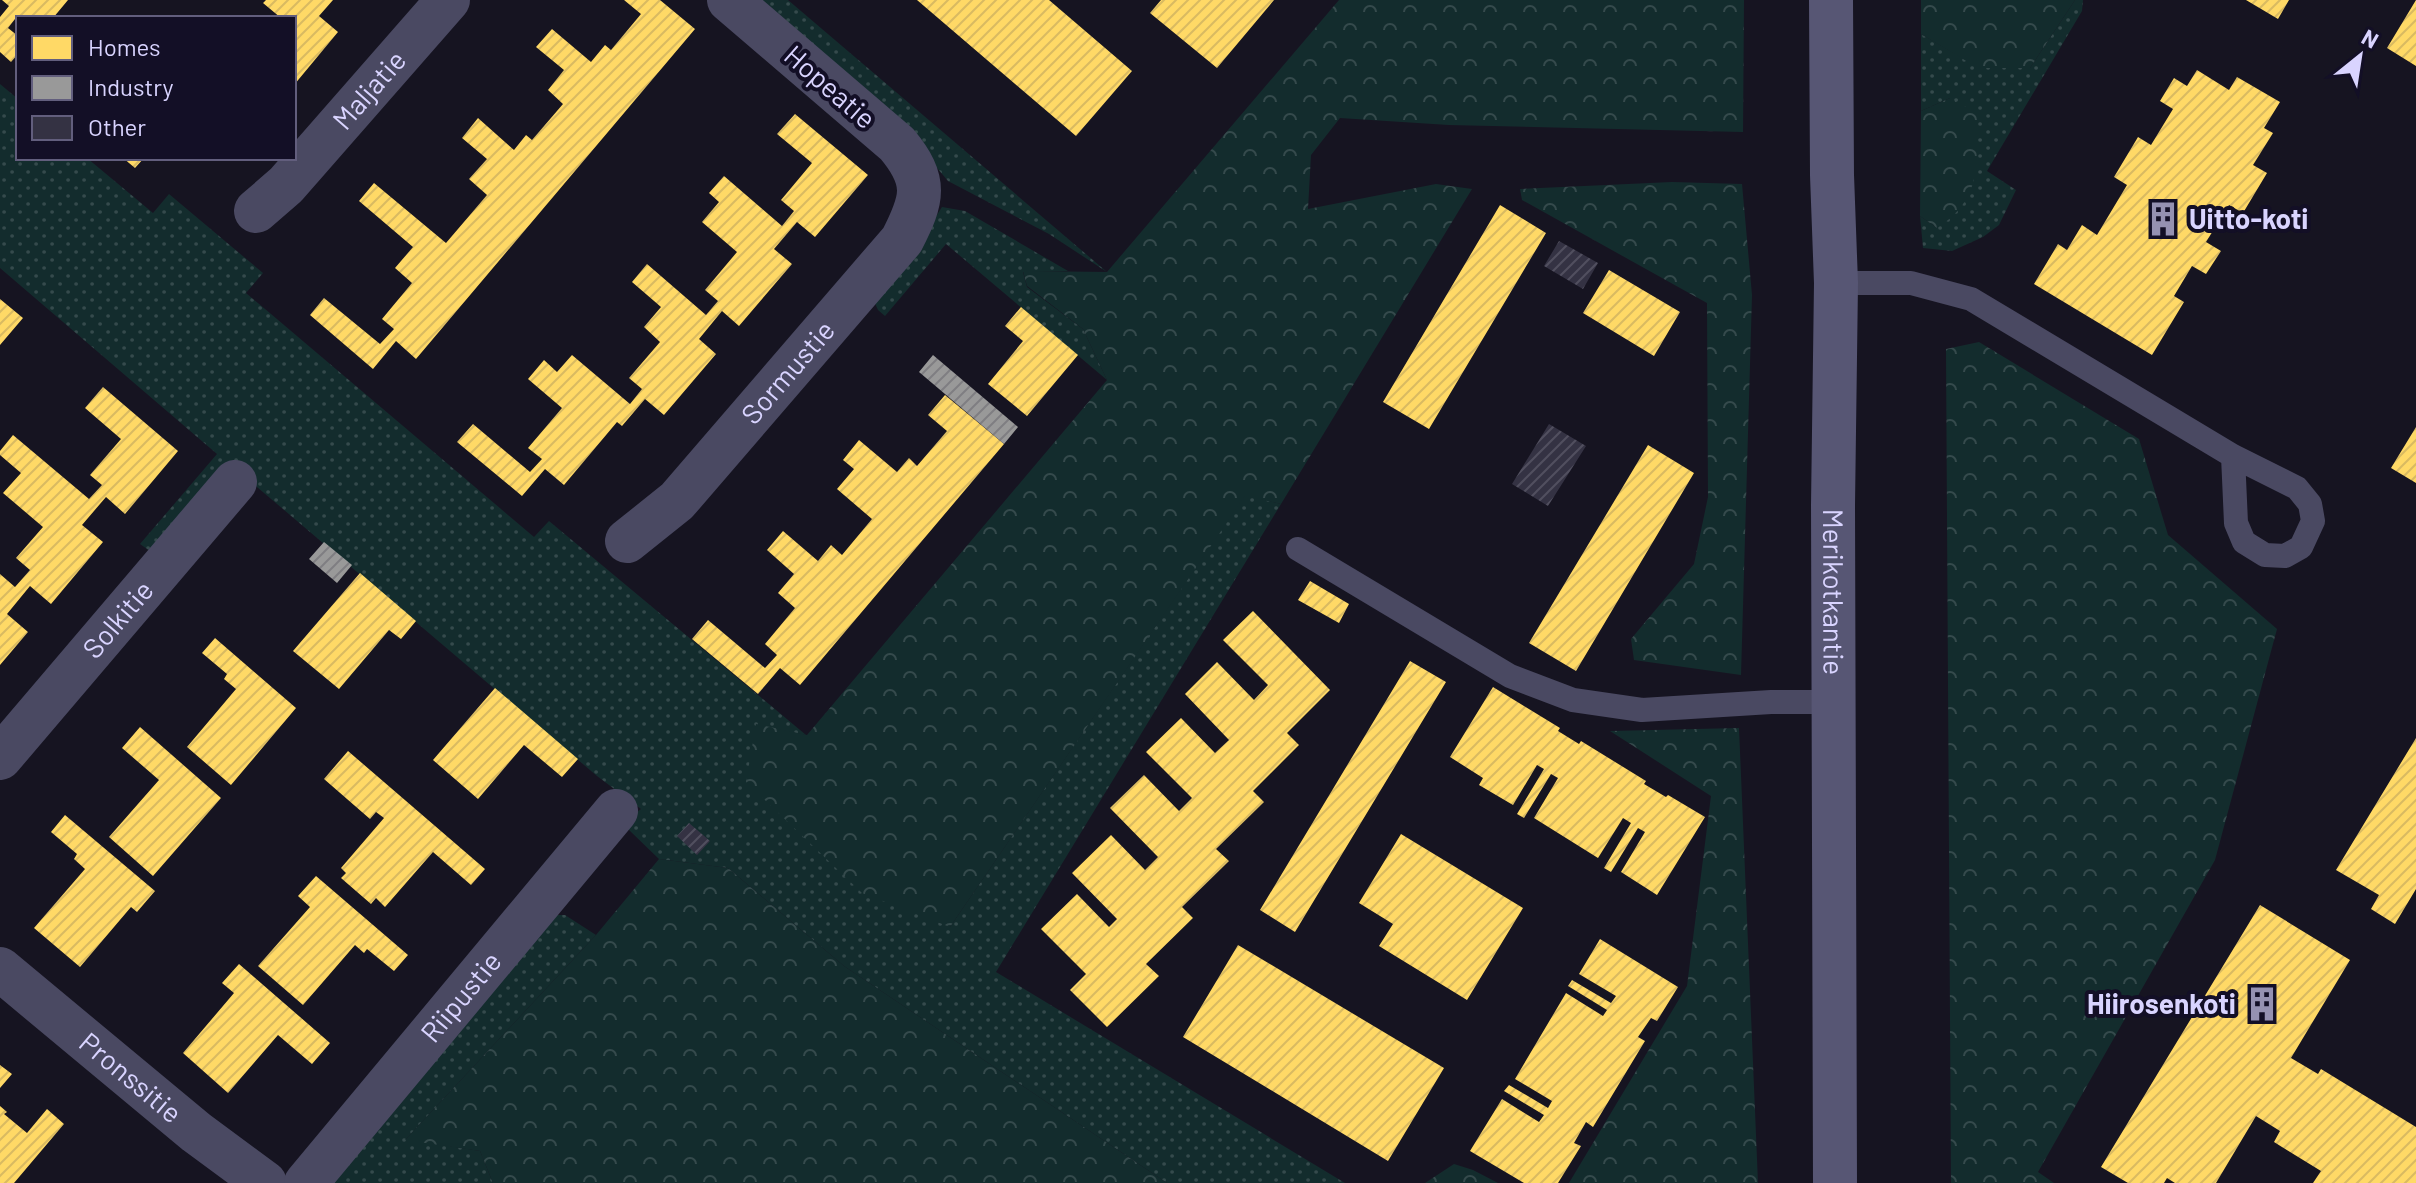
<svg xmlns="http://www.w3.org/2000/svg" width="2416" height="1183" font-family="Barlow,sans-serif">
<defs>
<pattern id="grass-dots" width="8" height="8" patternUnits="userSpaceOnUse" patternTransform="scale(2)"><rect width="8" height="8" fill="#132c2d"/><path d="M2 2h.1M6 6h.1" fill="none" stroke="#354a4c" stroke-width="1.8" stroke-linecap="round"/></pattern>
<pattern id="forest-crowns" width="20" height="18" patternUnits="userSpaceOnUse" patternTransform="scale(2)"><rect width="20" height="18" fill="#132c2d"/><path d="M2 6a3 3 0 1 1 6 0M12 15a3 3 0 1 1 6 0" fill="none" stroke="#354a4c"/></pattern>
<pattern id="homes-hatch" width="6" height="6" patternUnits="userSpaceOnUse" patternTransform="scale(2)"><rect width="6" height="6" fill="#ffd966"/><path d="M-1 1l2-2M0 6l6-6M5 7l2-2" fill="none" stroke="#d9ba61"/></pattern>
<pattern id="industry-hatch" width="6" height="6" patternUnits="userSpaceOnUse" patternTransform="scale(2)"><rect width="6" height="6" fill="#999"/><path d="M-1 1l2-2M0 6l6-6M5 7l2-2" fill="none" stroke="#7f7e82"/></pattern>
<pattern id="building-hatch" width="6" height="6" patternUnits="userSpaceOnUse" patternTransform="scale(2)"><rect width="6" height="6" fill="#343243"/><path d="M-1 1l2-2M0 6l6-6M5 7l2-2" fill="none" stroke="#514f5f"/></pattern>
</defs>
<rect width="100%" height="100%" fill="#161421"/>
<path fill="url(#grass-dots)" d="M751,0h37l319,272 -58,-38 -101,-53 -16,-19z
M2075,0h8l-1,11 -95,160 29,19 -17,35 -16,12 -31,14 -29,-3 -3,-32 17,12 13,-130 -29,13v-77l57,33 52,1z
M0,84l18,15v59h69l66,55 16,-19 94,79 -17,20 25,21 263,223 15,-16 257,214 -50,-10 194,202 295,-432 36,9 -285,468 349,211h-178l-323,-217 -116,-98 -69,-9 -30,-29 -3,-5 3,-7 12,-9 -44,-33 -367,-312 -76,90 -14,-10 77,-90 -217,-186z
M942,207l23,4 103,60 -45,1 4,15 56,42 24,51 -161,-136 -61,72 -7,-6 -4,-9 43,-55z
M549,915h16l31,20 -190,204 74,12 13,32h-173z"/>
<path fill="url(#forest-crowns)" d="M1339,0h405l-1,132 -294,-7 -109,-7 -29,37 -3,54 128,-25 36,5 -191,315 -36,-8 -295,431 -88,-34 -116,-111 10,-58 51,11 300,-355 -24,-51 -56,-43 -4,-15 84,1z
M1921,0h154l-45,68h-52l-57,-34z
M1950,98l27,15c-1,50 7,85 -40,115l-17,-12 1,-105z
M1672,182l70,2 10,111 -11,380 -107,-15 -3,-21 63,-75 14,-67 -1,-194 -185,-103 -2,-11z
M1979,342l160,97 29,96 109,94 -62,231 -177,312 16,11h-103l-5,-834z
M1739,728l19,455h-189l118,-197 24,-190 -101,-65z
M659,859l69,9 116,98 323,217h-674l-13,-32 -75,-11 191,-205z
M1454,1164l19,6 25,13h-73z"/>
<path fill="url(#homes-hatch)" d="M2,0h66l-15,18h-35v4l-3,-3 -7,9 10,8v18l-7,8 -11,-10v-35l9,-11z
M266,0h67l-14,16 19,16 -44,53v-67h-13l-18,-15z
M624,0h36l35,29 -279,330 -20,-18 -23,28 -63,-54 14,-17 56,46 14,-15 -12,-10 30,-36 -17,-15 18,-21 -54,-46 15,-18 72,60 41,-48 -18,-16 18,-20 -25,-21 16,-20 36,32 12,-15 6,5 31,-36 -15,-14 16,-20 -28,-23 16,-18 39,33 14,-17 6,5 30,-36z
M917,0h132l83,71 -56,65z
M1161,0h113l-57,68 -67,-55z
M2246,0h43l-11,19z
M2416,0v66l-29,-18z
M2197,70l32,20 8,-13 43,25 -16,26 9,5 -20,32 14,8 -24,40 -14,-8 -23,37 15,9 -15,23 -14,-8 -18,30 10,6 -32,53 -118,-71 24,-40 9,6 15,-25 15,10 30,-50 -13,-8 24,-40 13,8 22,-36 -13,-8 14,-23 13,8z
M795,114l73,61 -53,62 -18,-15 -23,27 18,15 -53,62 -17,-15 -23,28 17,15 -52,61 -19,-16 -23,27 -5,-4 -53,63 -19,-16 -23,27 -65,-54 16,-18 57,48 12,-13 -14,-11 34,-40 -34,-29 16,-19 13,12 15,-17 58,49 12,-15 -13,-11 31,-36 -16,-15 17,-20 -29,-25 15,-18 59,51 12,-14 -13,-11 32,-38 -35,-30 17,-20 -10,-9 15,-17 58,50 12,-15 -13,-11 31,-37 -35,-29z
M123,158h21l-9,10z
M1500,205l46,28 -117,196 -46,-27z
M1609,270l71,42 -26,44 -71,-43z
M0,299l23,19 -23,27z
M1021,307l57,48 -51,61 -39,-32 35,-43 -18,-15z
M103,387l75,64 -53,63 -19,-17 -24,28 21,17 -52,62 -21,-18 -23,28 21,18 -28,33v-91l15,13 15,-17 -14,-12 27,-31 -40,-34 18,-20 -21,-18v-4l13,-16 76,64 13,-14 -12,-10 31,-36 -36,-31z
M945,395l59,49 -204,241 -20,-17 -22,26 -66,-55 16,-19 57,48 12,-13 -12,-11 30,-36 -17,-15 16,-19 -27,-24 16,-19 35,30 13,-16 11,10 30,-36 -35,-30 17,-20 -11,-9 16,-20 38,32 12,-14 8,8 30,-35 -19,-16z
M2416,427v56l-25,-15z
M1648,445l46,28 -118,198 -47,-28z
M360,573l56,48 -15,18 -12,-9 -50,59 -46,-38z
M1310,581l39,23 -10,19 -41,-23z
M1253,611l77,79 -43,43 12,12 -46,46 11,11 -48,47 13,12 -47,46 11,11 -47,46 13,12 -52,51 -37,-37 16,-16 -45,-45 36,-35 32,33 8,-8 -45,-46 39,-38 34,35 13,-13 -48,-49 34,-33 35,36 13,-13 -46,-46 35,-34 34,35 14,-13 -44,-46 32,-32 37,38 14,-15 -45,-45z
M215,638l81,70 -65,77 -44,-38 49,-58 -12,-10 3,-5 -25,-21z
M1410,661l36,21 -151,250 -35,-22z
M1493,687l67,41 -2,3 21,13 2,-3 65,40 -2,3 22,13 2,-2 37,22 -48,78 -36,-23 24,-40 -7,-4 -27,44 -7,-4 27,-45 -8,-5 -25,40 -64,-40 24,-40 -7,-4 -27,44 -7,-4 27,-45 -7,-4 -24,40 -34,-20 4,-7 -33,-21z
M495,688l83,71 -16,18 -38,-32 -46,54 -45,-39z
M140,727l81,71 -68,78 -44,-39 50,-57 -37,-32z
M2416,738v151l-21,35 -24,-15 8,-14 -43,-25z
M348,751l137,118 -14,16 -38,-33 -48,55 -9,-9 -5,6 -30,-26 5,-5 -5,-5 43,-50 -8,-6 -6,7 -46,-40z
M65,815l90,76 -18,21 -6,-5 -51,60 -46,-39 51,-59 -11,-10 3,-5 -26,-22z
M1401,834l122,74 -56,92 -88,-54 14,-22 -34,-21z
M316,876l92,79 -14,16 -27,-22 -3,4 -9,-8 -52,60 -45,-39 52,-59 -12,-11z
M2260,905l90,55 -59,98 27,16 3,-5 95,58v56h-103l8,-12 -47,-29 6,-11 -24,-15 -40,67h-41l-8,-5 -3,5h-36l-27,-16z
M1600,939l78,48 -21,34 -6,-3 -13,19 7,4 -52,86 -7,-5 -12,21 7,3 -23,37h-34l-54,-32 32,-52 37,23 5,-7 -40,-24 5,-6 39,23 4,-7 -37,-22 51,-86 37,23 4,-6 -39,-24 4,-6 39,23 5,-7 -37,-22z
M1238,945l206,123 -56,93 -205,-124z
M239,964l91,79 -18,21 -34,-29 -50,58 -45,-40 51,-60 -12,-10z
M0,1065l12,9 -12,14z
M0,1106l7,6 -3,2 23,19 20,-24 17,15 -50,59h-14z"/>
<path fill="url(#industry-hatch)" d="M933,355l85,72 -14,17 -85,-72z
M324,542l28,23 -15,18 -28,-24z"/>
<path fill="url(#building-hatch)" d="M1559,241l39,22 -15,26 -39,-23z
M1549,424l37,22 -38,60 -36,-22z
M689,823l21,18 -13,14 -20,-19z"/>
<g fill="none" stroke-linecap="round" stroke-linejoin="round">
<path stroke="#4a4962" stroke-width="24" d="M1836,283h75l60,16 262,157 64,32 13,16 3,17 -12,26 -16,9 -20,-1 -21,-13 -8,-19 -3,-67
M1298,549l212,127 63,24 69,10 129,-8h63"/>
<g stroke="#4a4962" stroke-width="44">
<path id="s1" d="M256,211l30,-26 162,-185"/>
<path id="s2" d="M627,541l50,-40 225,-261c21,-41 26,-59 -5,-96l-168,-144"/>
<path id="s3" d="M0,758l235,-276"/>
<path id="s4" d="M0,969l196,163 69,51"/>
<path id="s5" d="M306,1183l310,-372"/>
</g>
<path stroke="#575674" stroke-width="44" id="s6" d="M1831,0l1,175 4,108 -3,222 2,678"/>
</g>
<defs>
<g id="building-bare" transform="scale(2.76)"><path d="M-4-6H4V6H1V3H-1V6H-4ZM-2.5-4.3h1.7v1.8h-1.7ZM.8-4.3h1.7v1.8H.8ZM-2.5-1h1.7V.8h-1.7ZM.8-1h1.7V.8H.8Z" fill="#9591b1" stroke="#130f26" stroke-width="2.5" paint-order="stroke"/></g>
</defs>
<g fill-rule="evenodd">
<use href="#building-bare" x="2163" y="219"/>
<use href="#building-bare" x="2262" y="1004"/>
</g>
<g text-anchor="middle" stroke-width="8" stroke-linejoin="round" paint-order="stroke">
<g font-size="28" fill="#d9d4ff" stroke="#130f26">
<text transform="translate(830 87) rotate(41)" y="10">Hopeatie</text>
<text dy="10" stroke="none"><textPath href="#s1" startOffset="166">Maljatie</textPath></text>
<text dy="10" stroke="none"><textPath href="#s2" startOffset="234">Sormustie</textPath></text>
<text dy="10" stroke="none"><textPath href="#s6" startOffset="592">Merikotkantie</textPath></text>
<text dy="10" stroke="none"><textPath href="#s3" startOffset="182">Solkitie</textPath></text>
<text dy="10" stroke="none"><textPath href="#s5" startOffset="242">Riipustie</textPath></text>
<text dy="10" stroke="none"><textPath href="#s4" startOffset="170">Pronssitie</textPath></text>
</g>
<g font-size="28" font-weight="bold" fill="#d9d4ff" stroke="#130f26" text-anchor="start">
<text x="2189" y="229">Uitto-koti</text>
<text x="2236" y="1014" text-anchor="end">Hiirosenkoti</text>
</g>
</g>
<rect x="16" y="16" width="280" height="144" fill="#130f26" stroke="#625e7d" stroke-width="2"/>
<rect x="32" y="36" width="40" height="24" fill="#ffd966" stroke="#625e7d" stroke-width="2"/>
<text x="88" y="56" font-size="24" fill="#d9d4ff">Homes</text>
<rect x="32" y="76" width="40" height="24" fill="#999999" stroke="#625e7d" stroke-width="2"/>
<text x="88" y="96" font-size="24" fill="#d9d4ff">Industry</text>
<rect x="32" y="116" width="40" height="24" fill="#343243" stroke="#625e7d" stroke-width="2"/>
<text x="88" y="136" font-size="24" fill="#d9d4ff">Other</text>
<g transform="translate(2360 56) rotate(30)" stroke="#130f26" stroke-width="6" paint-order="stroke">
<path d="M0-6L14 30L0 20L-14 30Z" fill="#d9d4ff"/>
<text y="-12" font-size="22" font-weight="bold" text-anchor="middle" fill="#d9d4ff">N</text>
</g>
</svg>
